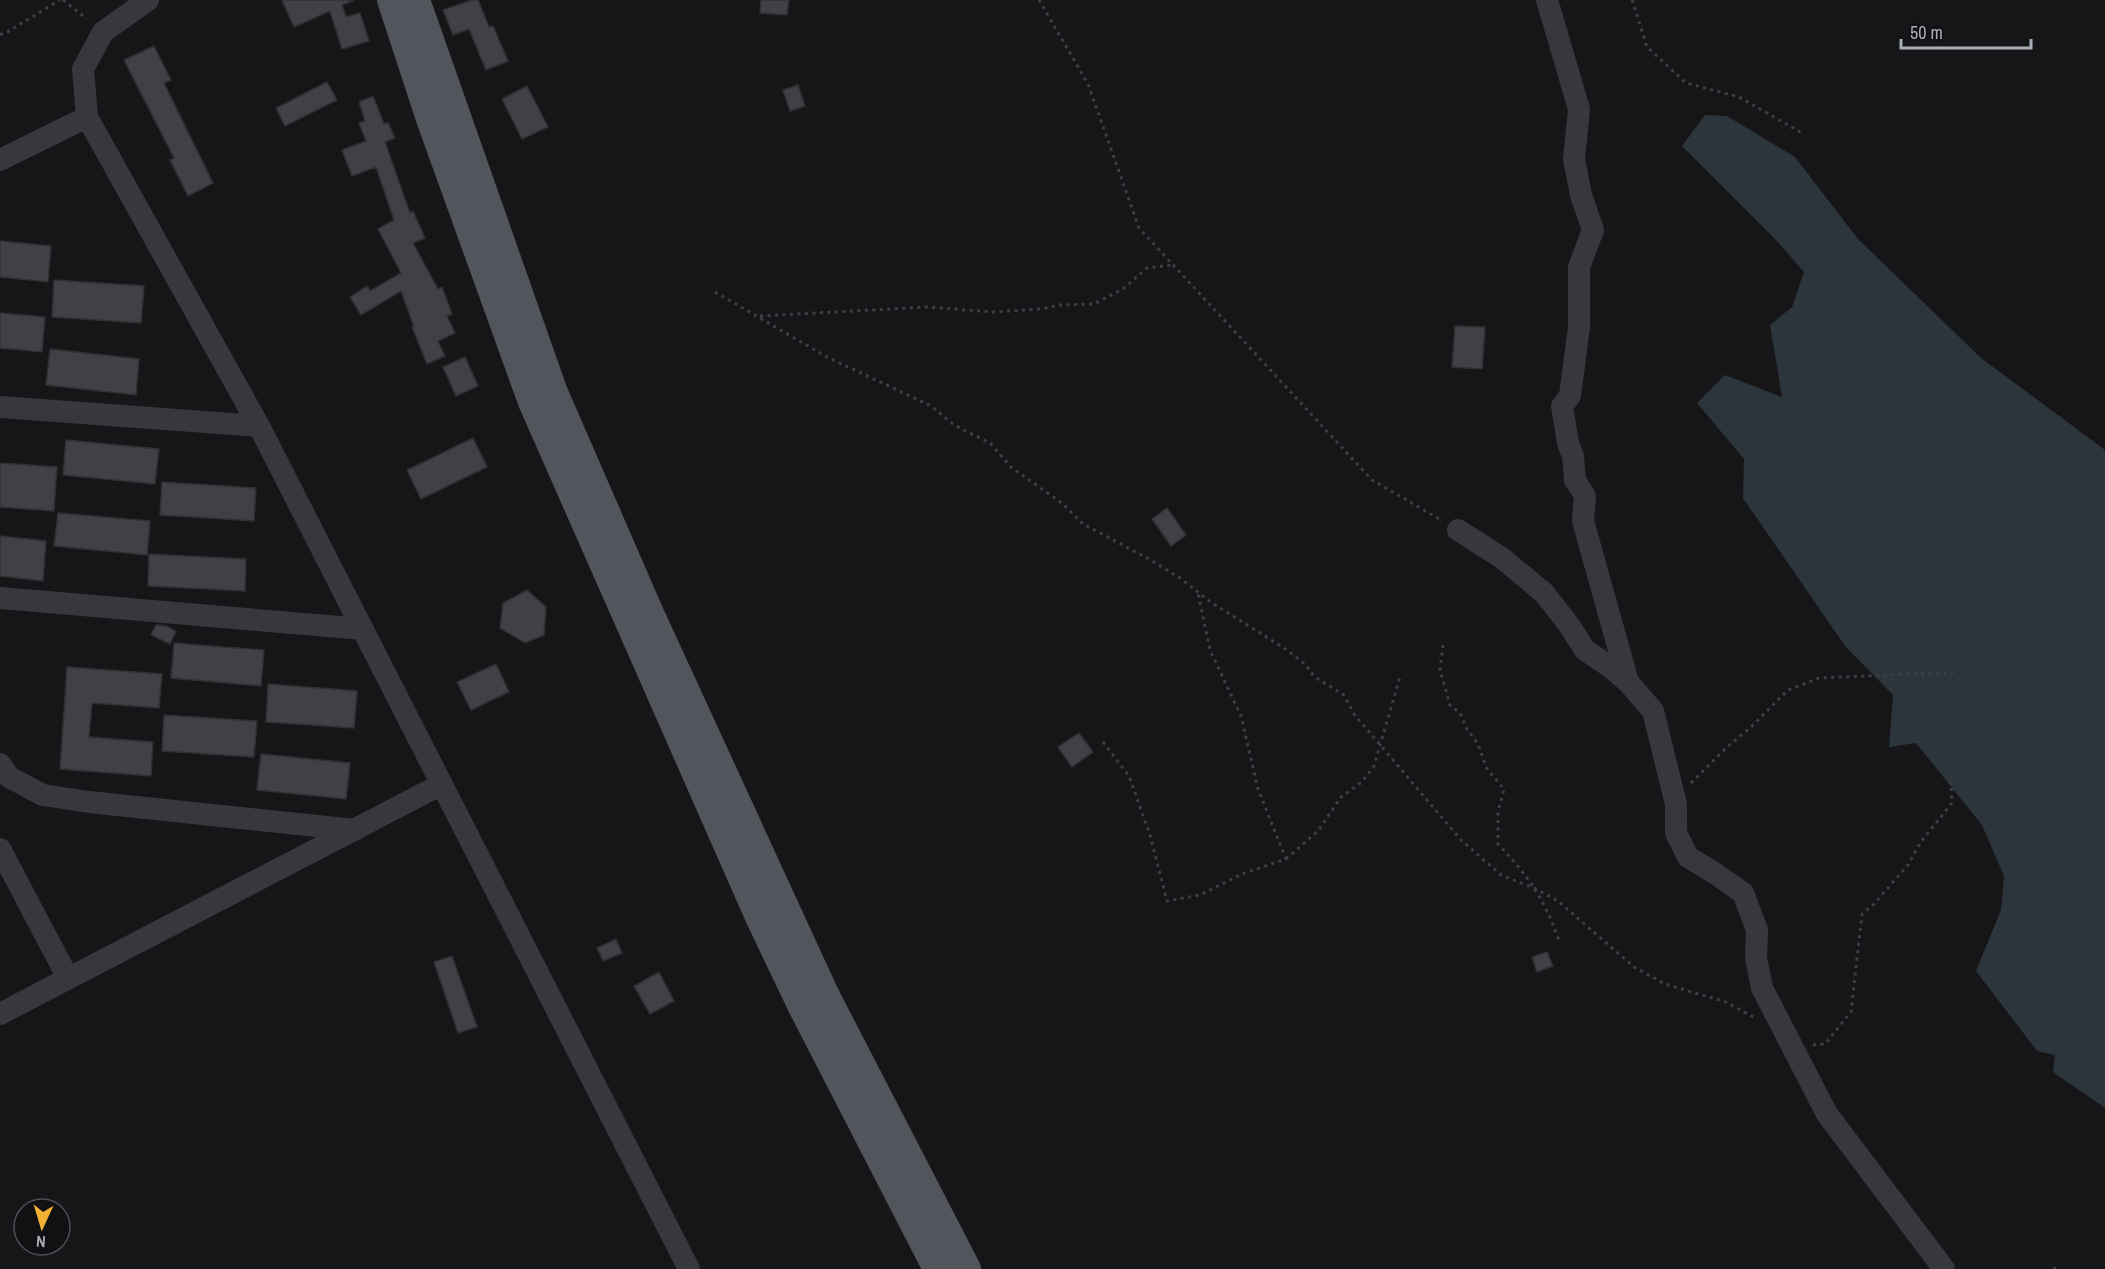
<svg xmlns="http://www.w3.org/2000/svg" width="2105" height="1269" font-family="'Archivo Narrow',sans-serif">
<rect width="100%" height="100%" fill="#161618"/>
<path fill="#2c353c" d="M1705,115l22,1 68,41 63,82 123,119 124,92v658l-52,-36 2,-17 -18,-4 -61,-80 25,-61 3,-34 -22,-51 -66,-82 -27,4 4,-52 -48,-49 -102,-148 1,-39 -47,-56 28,-28 57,22 -12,-72 22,-18 12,-35 -28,-32 -94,-94z"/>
<path fill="#404145" stroke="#303034" stroke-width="1.5" d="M282,0h72l-12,5 4,12 14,-4 9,28 -27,8 -12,-38 -36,16z
M472,0h6l11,27 4,-1 15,35 -22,9 -17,-41 -16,6 -10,-25z
M761,0h28l-2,15 -27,-2z
M154,46l17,34 -7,3 49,100 -25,13 -18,-36 4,-2 -50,-98z
M327,82l10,18 -52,26 -9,-18z
M798,85l7,21 -15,5 -7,-21z
M527,86l21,41 -26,12 -20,-40z
M373,96l11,28 4,-1 7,15 -10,4 25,71 3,-2 12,27 -12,5 25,46 4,-2 10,27 -5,2 8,17 -17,8 7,15 -18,8 -15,-37h2l-13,-36 -40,24 -11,-18 17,-11 3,5 31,-18 -23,-44 16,-9 -18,-53 -24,9 -10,-26 24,-9 -7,-18 6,-2 -6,-19z
M0,241l51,5 -3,36 -48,-5z
M54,280l90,6 -3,37 -89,-6z
M0,313l45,4 -3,35 -42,-4z
M1455,326l30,1 -3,42 -30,-2z
M50,349l89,10 -3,36 -90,-10z
M465,357l13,29 -22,10 -13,-29z
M473,438l14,29 -66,32 -14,-29z
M66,440l93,9 -4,35 -92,-9z
M0,463l57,4 -3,44 -54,-4z
M162,482l94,6 -2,33 -94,-6z
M1167,508l19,27 -15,11 -19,-27z
M58,513l92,8 -3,34 -93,-9z
M0,536l46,5 -3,40 -43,-5z
M149,554l97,5 -1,32 -97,-5z
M527,590l19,17 -2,28 -19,8 -25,-15 3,-25z
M156,625l10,1 10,5 -6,13 -19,-9z
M174,643l90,7 -3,36 -90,-8z
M496,664l13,28 -38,18 -14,-28z
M67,667l95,7 -3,34 -67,-5 -3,34 64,5 -2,34 -91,-7z
M268,684l89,7 -3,37 -88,-6z
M164,715l93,6 -3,36 -92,-6z
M1079,733l14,19 -21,15 -14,-20z
M261,754l89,9 -4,36 -89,-9z
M616,939l6,14 -19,8 -6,-13z
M1547,952l6,14 -16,6 -5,-15z
M452,956l25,71 -19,6 -24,-71z
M659,972l15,29 -24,13 -16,-28z"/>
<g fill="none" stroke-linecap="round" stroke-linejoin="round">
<path stroke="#3d3f44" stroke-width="3" stroke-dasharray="3 4.5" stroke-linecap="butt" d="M63,0l24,19
M1039,0l49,84 51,144 233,252 69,40
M1632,0l15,47 39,36 53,14 63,36
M0,34h4l56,-34
M715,292l112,65 104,49 23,19 36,18 21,24 52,37 20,20 66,35 31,19 29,23 78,49 19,15 4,7 8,7 26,16 10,19 107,126 40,35 35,14 22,12 76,66 31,17 61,18 29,16
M760,316l167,-9 66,5 47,-3 20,-4 34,-1 29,-15 24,-21 25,-3
M1443,645l-3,25 10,35 10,8 7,16 11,15 9,25 17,20 -6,23v32c30,32 47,55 61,97
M1103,742l26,34 21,59 17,66 33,-6 42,-21 44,-15 -28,-70 -17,-73 -31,-66 -12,-57
M1691,783l34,-34 27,-23 36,-36 31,-12 140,-6
M1286,859l32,-28 23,-34 21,-15 12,-16 26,-89
M1813,1045l12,-1 26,-32 11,-98 12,-10 34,-39 12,-22 32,-40 -1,-21
M2054,1269l1,-2"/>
<path stroke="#37383d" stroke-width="22" d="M148,0l-45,32 -20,37 4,48 172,309 430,843
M1547,0l32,109 -5,50 7,36 12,35 -14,37v60l-9,69 -8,10 6,37 5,13 2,24 10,16 -2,25 45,161
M0,160l87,-43
M0,407l259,19
M1458,530l44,28 42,35 25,32 16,25 24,16 19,16 25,29 23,93v29l12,24 28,17 27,19 14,37 -1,28 6,30 65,126 117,155
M0,598l363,31
M0,764l9,13 34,18 46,7 266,28
M0,849l68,129
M0,1014l440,-229"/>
<path stroke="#53555c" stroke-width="28" d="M391,0l39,119 102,283 228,517 41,86 136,264
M416,0l137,390 96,221 176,383 142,275"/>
</g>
<g transform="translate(42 1227) rotate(184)"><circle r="28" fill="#111113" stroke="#4d4f55" stroke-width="1.5"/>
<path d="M0-4.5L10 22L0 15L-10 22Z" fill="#f2b134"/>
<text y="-9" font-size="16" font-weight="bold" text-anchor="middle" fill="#a8adb8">N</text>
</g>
<path d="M1901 39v9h130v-9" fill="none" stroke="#a8adb8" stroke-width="3"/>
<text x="1910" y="39" font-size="18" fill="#a8adb8" stroke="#111113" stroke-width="4.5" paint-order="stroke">50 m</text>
</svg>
